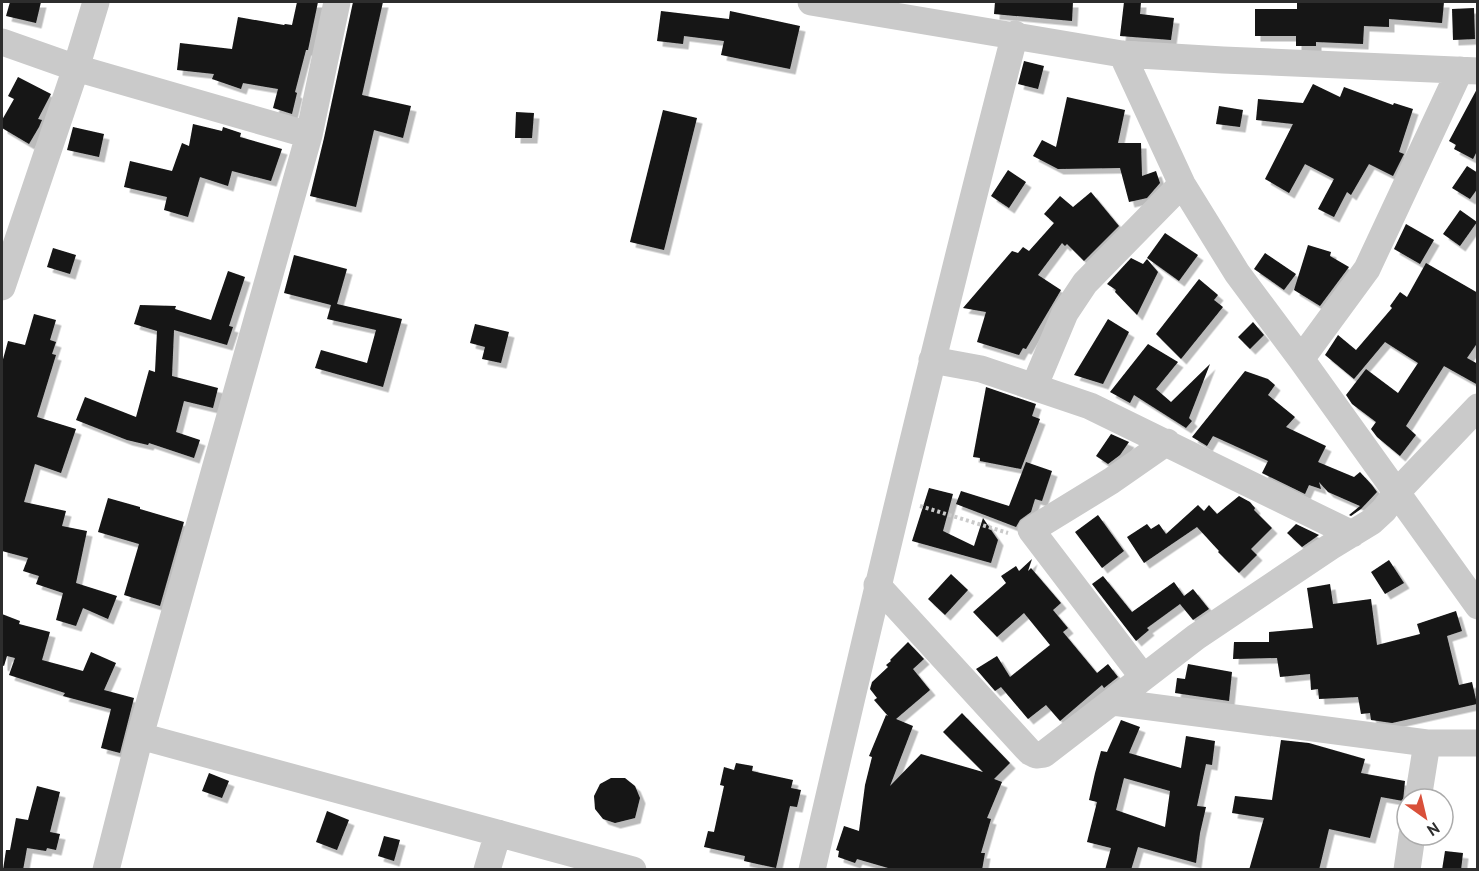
<svg xmlns="http://www.w3.org/2000/svg" width="1479" height="871" font-family="'PT Sans',sans-serif">
<defs>
<filter id="shadow"><feDropShadow dx="5.5" dy="5.5" stdDeviation="0" flood-color="#0004"/></filter>
</defs>
<rect width="100%" height="100%" fill="#fff"/>
<path fill="#141414" fill-rule="evenodd" filter="url(#shadow)" d="M10,2h31l-5,21 -30,-7z
M297,2h21l-10,48h-2l-11,42 2,1 -5,21 -19,-6 5,-19 -35,-6 -2,6 -29,-10 2,-5 -37,-4 3,-27 52,6 6,-32 46,8 1,-1 7,1z
M353,2h30l-21,93 49,11 -8,32 -29,-8 -18,77 -46,-11 14,-58z
M995,2h78l-1,19 -78,-7z
M1124,2h17l-1,12 34,4 -3,22 -51,-4z
M1297,2h147l-2,21 -53,-4v8l-25,-1 -1,18 -47,-2v4h-20v-10h-41v-27h42z
M1474,8l1,31 -22,1 -1,-31z
M661,11l68,8 1,-8 70,15 -10,43 -69,-14 3,-14 -40,-5 -1,8 -26,-3z
M1024,61l20,5 -6,23 -20,-5z
M18,77l33,17 -13,25 4,1 -3,7 -10,17 -27,-16v-8l12,-21 -6,-3z
M1313,84l27,13 4,-10 49,18 1,-2 19,6 -14,43 5,2 -11,22 -24,-12 -18,31 -4,-3 -13,25 -16,-8 16,-30 -29,-15 -16,29 -24,-14 28,-55 -37,-4 2,-21 45,4z
M1478,87v62l-5,10 -19,-10 2,-4 -7,-4z
M1067,97l58,13 -7,33h23l1,33 14,-5 4,12 -13,15 -18,4 -9,-34 -62,1 -25,-13 9,-16 14,7z
M1219,106l24,4 -3,17 -24,-3z
M663,110l34,8 -33,132 -34,-8z
M516,112l18,1 -2,25h-17z
M193,124l29,7 1,-4 18,6 -1,4 42,12 -11,32 -39,-10 -4,15 -28,-9 -12,40 -24,-7 3,-13 -43,-10 6,-26 42,10 10,-28 7,3z
M73,127l31,7 -5,23 -32,-7z
M1467,166l11,7v15l-8,11 -18,-11z
M1008,170l18,12 -17,26 -18,-12z
M1091,192l28,34 -35,35 -17,-17 -2,2 -3,-3 -24,32 23,15 -35,59 -3,-1 -4,7 -42,-13 9,-30 -23,-4 49,-57 6,2 5,-6 6,4 25,-28 -10,-9 16,-18 13,11z
M1460,210l17,12 -17,24 -17,-12z
M1406,224l28,16 -14,24 -26,-15z
M1165,233l33,22 -19,26 -32,-23z
M1308,245l23,7 -1,4 19,11 -29,39 -26,-16z
M53,248l23,7 -6,19 -23,-7z
M1265,253l31,21 -12,16 -30,-21z
M294,255l53,14 -10,35 65,15 -19,68 -68,-19 6,-18 46,13 9,-33 -49,-11 4,-14 -47,-12z
M1131,258l12,6 4,-5 11,13 -21,43 -22,-23 1,-2 -9,-6z
M1426,263l52,30v49l-11,16 11,6v21l-34,-19 -38,60 10,9 -16,21 -23,-19 -6,-8 5,-7 -24,-18 -6,-9 20,-26 32,24 20,-30 -33,-21 -31,37 -29,-24 13,-20 18,15 36,-42 -2,-2 10,-14 7,5z
M228,271l17,6 -16,49 4,1 -6,18 -53,-15 -2,46 46,12 -5,20 -29,-7 -8,31 24,8 -6,18 -45,-15 -1,2 -21,-5 -51,-20 9,-23 51,20 13,-47 6,2 2,-41 -23,-7 6,-19 36,1 -1,3 36,11z
M1199,279l19,16 -4,5 9,7 -42,52 -25,-25z
M34,314l22,6 -6,20 6,2 -4,12 4,1 -19,62 39,12 -15,44 -26,-9 -11,38 42,9 -4,15 25,5 -11,52 41,13 -9,23 -25,-11 -7,18 -20,-6 7,-27 -27,-9 3,-8 -16,-5 5,-13 -26,-7v-188l6,-22 17,4z
M1108,319l21,13 -26,52 -29,-9z
M1253,322l11,13 -14,14 -12,-12z
M475,324l34,8 -8,31 -19,-4 3,-12 -15,-4z
M1148,344l30,18 -22,27 15,13 39,-38 -21,54 3,3 -6,7 -52,-33 -4,8 -20,-11z
M1245,371l23,8 7,6 -7,10 27,22 -9,10 40,19 -8,16 36,15 6,-5 12,13 5,7 -16,17 -10,7 -2,-1 11,-9 -32,-14 -9,-10 2,7 -12,-4 -4,9 -43,-21 6,-12 -55,-25 -6,10 -15,-9z
M986,387l50,17 -4,12 8,3 -19,50 -41,-8v-3l-7,-1z
M1111,434l18,8 -9,13 -12,9 -12,-8z
M1026,462l26,9 -10,30 -7,-2 -4,13 -11,8 -4,7 -60,-23 5,-13 48,15z
M929,488l24,6 -10,37 31,15 9,-28 15,22 -7,23 -79,-22z
M1239,496l11,6 5,6 -1,2 18,18 -21,21 6,6 -18,18 -21,-21 1,-1 -22,-24 -53,36 -17,-26 20,-13 4,5 8,-5 7,10 32,-29 6,6 5,-6 8,9z
M108,498l32,9v2l44,13 -24,84 -36,-11 15,-51 -41,-12z
M1098,515l26,36 -22,17 -27,-36z
M1296,524l23,11 -17,12 -15,-14z
M1032,559l-4,12 3,-3 30,35 -8,7 15,18 -5,4 34,41 11,-9 10,13 -14,11 -2,-3 -42,36 -14,-16 -18,14 -27,-32 -6,4 -19,-22 21,-13 13,21 40,-32 -26,-32 -27,24 -24,-25 33,-29 -5,-7 15,-10 3,5z
M1389,560l15,23 -19,11 -14,-22z
M951,574l17,16 -23,25 -17,-16z
M1103,576l29,36 42,-30 10,14 9,-7 16,20 -16,11 -13,-16 -33,24 2,2 -13,11 -44,-57z
M1330,584l3,20 38,-5 6,46 43,-11 -3,-10 39,-13 6,20 -15,5 12,49 13,-3 5,22 -85,19 -21,-3 -1,-7 -9,1 -3,-17 -39,2 -1,-10 -7,1 -1,-16 -30,3 -3,-19 -44,1 1,-17h35v-10l44,-4 -6,-40z
M2,614l18,7 -1,3 31,8 -8,28 41,11 8,-19 25,11 -12,27 30,8 -14,55 -19,-5 10,-39 -48,-13 2,-3 -56,-18 6,-17 -8,-2 -3,10 -2,-1z
M908,642l16,17 -11,10 17,21 -34,29 17,7 -23,60 31,-32 62,18 -40,-40 19,-19 48,50 -16,16 8,3 -15,36 4,1 -10,34h4l-3,17h-87l-38,-11 -2,4 -17,-6 1,-6 -3,-1 8,-24 15,5 6,-46 7,-28 -3,-1 17,-41 2,1 -14,-16 3,-2 -7,-9 2,-7 16,-15 -2,-2 5,-4 -1,-1z
M1188,664l44,8 -3,29 -54,-8 2,-15 8,1z
M1121,720l19,7 -11,26 52,15 5,-32 29,5 -3,24 -6,-1 -9,42 9,1 -6,26 -4,30 -58,-16 -7,23h-26l6,-22 -24,-6 10,-40 -8,-2 6,-27 6,-22 6,1zM1124,778l46,13 -5,36 -49,-17z
M1281,740l28,3 56,16 -4,14 44,8 -2,20 -22,-4 -11,41 -41,-9 -10,41h-70l15,-52 -32,-5 3,-17 37,4z
M736,763l17,3 -1,5 41,9 -2,8 10,2 -4,17 -7,-1 -14,62 -32,-7 1,-5 -41,-9 4,-16 6,1 10,-46 -4,-1 4,-18 10,3z
M209,773l20,8 -7,17 -20,-7z
M611,778h14l10,8 5,12 -5,20 -20,5 -12,-4 -8,-10 -1,-13 6,-12z
M37,786l23,6 -10,40 10,2 -4,16 -9,-2 -1,3 -19,-3 -4,22h-20l3,-20h4l6,-32 12,2z
M327,811l22,9 -12,30 -21,-8z
M384,836l16,4 -6,21 -16,-5z
M1445,851l18,2 -2,17h-19z"/>
<g fill="none" stroke-linecap="round" stroke-linejoin="round">
<path stroke="#cacaca" stroke-width="4" stroke-dasharray="3 3" stroke-linecap="butt" d="M920,506l88,27"/>
<path stroke="#cacaca" stroke-width="27" d="M811,2l311,52 101,6 255,11
M2,42l74,26 233,67
M1122,54l60,130 55,89 64,86 177,247
M2,287l74,-219 20,-66
M1301,359l66,-90 93,-199
M932,360l49,9 109,37 262,128
M1034,387l31,-74 20,-30 97,-99
M877,585l153,167 6,3 8,-1 152,-117 134,-90 41,-25 13,-12 13,-18 81,-85
M1143,677l-112,-147 80,-49 56,-39
M1113,702l314,41h51
M140,736l493,134
M1418,799l9,-56
M106,870l34,-134 169,-601 28,-133
M487,870l11,-37
M812,870c64,-280 131,-558 203,-836
M1407,870l5,-35"/>
</g>
<rect width="1479" height="871" fill="none" stroke="#2d2d2d" stroke-width="6"/>
<g transform="translate(1425 817) rotate(146)"><circle r="28" fill="#ffffff" stroke="#ababab" stroke-width="1.5"/>
<path d="M0-4.5L10 22L0 15L-10 22Z" fill="#d9503a"/>
<text y="-9" font-size="16" font-weight="bold" text-anchor="middle" fill="#2d2d2d">N</text>
</g>
</svg>
